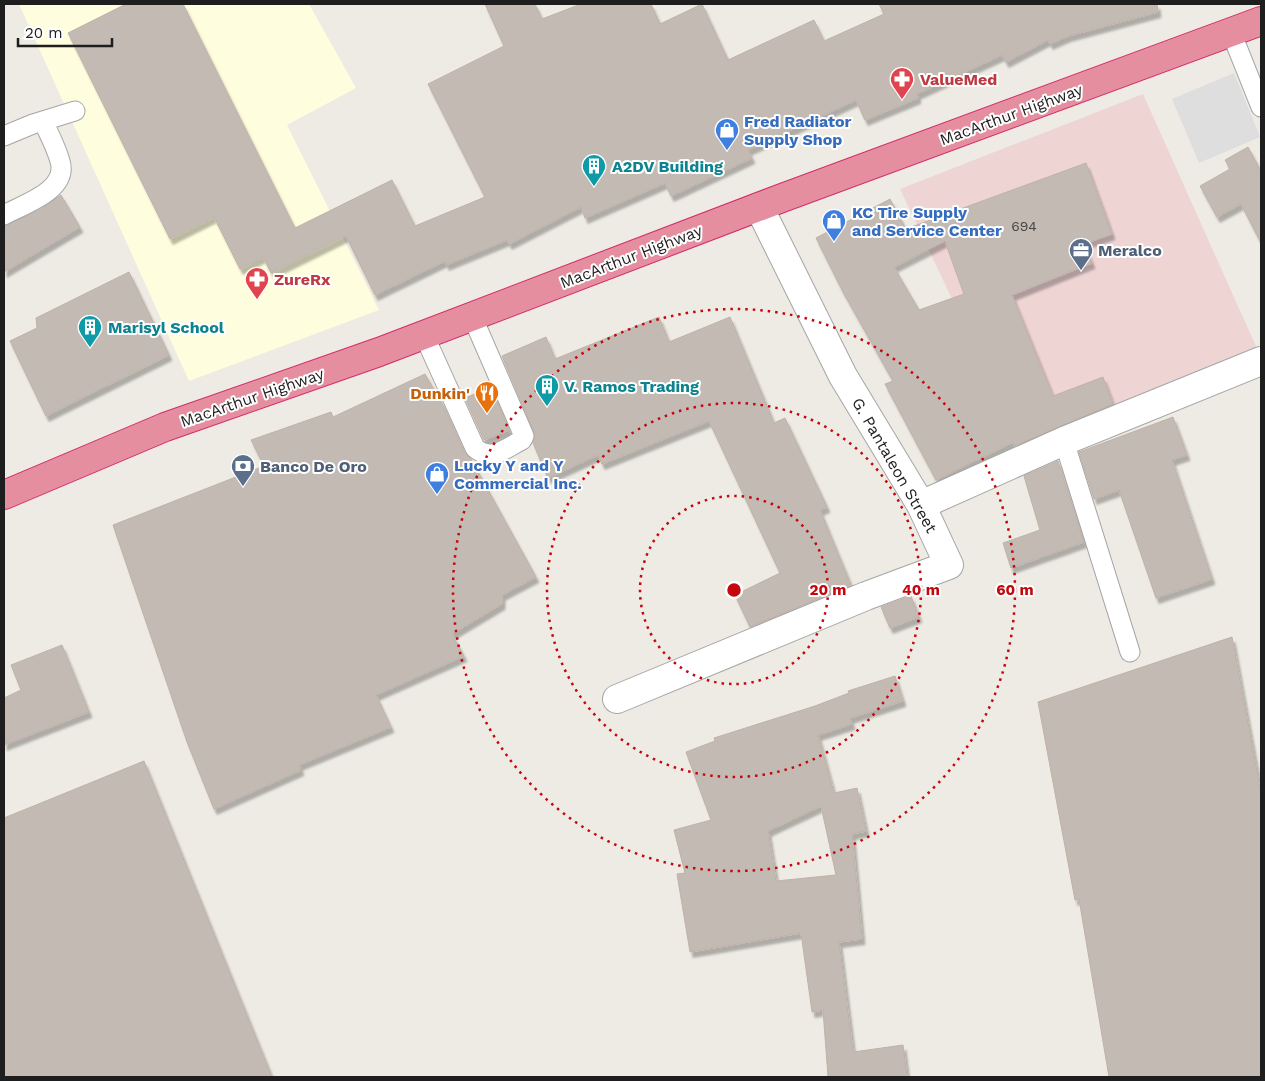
<svg xmlns="http://www.w3.org/2000/svg" width="1265" height="1081" font-family="'Work Sans',sans-serif">
<defs>
<filter id="shadow"><feDropShadow dx="3" dy="5.5" stdDeviation="1" flood-color="#0004"/></filter>
</defs>
<rect width="100%" height="100%" fill="#eeebe4"/>
<path fill="#efd4d4" d="M1143,94l116,259 -236,96 -123,-260z"/>
<path fill="#fefdde" d="M19,4h290l47,84 -69,37 92,185 -190,71z"/>
<path fill="#dedede" d="M1234,73l26,64 -61,26 -27,-64z"/>
<path fill="#c3bab4" stroke="#c0b1a7" fill-rule="evenodd" filter="url(#shadow)" d="M126,4h57l112,224 97,-48 23,46 70,-29 -57,-113 76,-38 -19,-42h50l7,15 39,-15h70l9,20 42,-20 26,56 86,-40 10,21 60,-27 -5,-10h278l1,8 -90,24 -18,8 -2,-4 -42,22 -4,-7 -85,39 1,4 -53,22 -9,-20 -108,50 4,8 -81,38 -6,-13 -80,35 -4,-11 -72,37 -2,-4 -61,25 -1,-4 -70,34 -29,-59 -75,37 -8,-16 -23,12 -26,-52 -44,22 -102,-206z
M1248,147l13,24v72l-20,-39 -24,13 -17,-31 30,-17 -5,-9z
M1086,163l26,71 -28,10 8,19 -80,32 41,101 50,-19 10,27 -99,42 -1,-4 -77,38 -51,-96 8,-3 -50,-89 -27,-54 74,-39 16,30zM945,241l19,53 -45,16 -25,-43z
M61,195l19,32 -76,45v-46l35,-16z
M129,272l40,83 -123,61 -36,-75 27,-13 -1,-10z
M659,317l10,25 61,-25 44,106 11,-5 42,89 -7,3 31,75 -101,42 -15,-32 45,-22 -71,-152 -107,43 -4,-9 -50,23 -15,-35 1,-11 -32,-76 44,-19 9,22z
M425,374l19,33 21,46 6,6 65,118 -34,18v9l-50,30 12,22 -88,39 15,32 -92,38 2,5 -87,39 -27,-67 -74,-217 151,-59 -13,-26 80,-28 2,5z
M491,387l18,43 -25,10 -19,-42z
M1173,417l14,38 -15,5 40,119 -56,19 -37,-108 -25,9 -15,-47z
M1058,461l26,81 -73,26 -8,-25 37,-13 -16,-54z
M911,596l8,21 -29,11 -9,-21z
M1232,637l29,157v283h-152l-30,-178 -4,1 -37,-198z
M62,645l27,67 -85,33v-47l17,-8 -10,-25z
M895,676l8,25 -53,17 2,6 -34,11 16,58 23,-5 9,43 -14,3 10,105 -23,3 14,110 50,-7 4,32h-79l-5,-67 -11,2 -11,-79 -111,19 -13,-78 8,-1 -11,-43 37,-10 -25,-68 29,-11 -1,-3 101,-32 34,-13 -1,-2zM821,806l15,69 -60,6 -8,-50z
M144,761l128,316h-268v-259z"/>
<g fill="none" stroke-linecap="round" stroke-linejoin="round">
<g stroke="#a5a5a5" stroke-width="21">
<path id="lane" d="M1231,32l30,75
M4,136l29,-12 42,-13
M4,215c20,-11 65,-25 56,-54 -4,-14 -11,-27 -17,-40
M424,335l51,113c16,14 31,0 47,-8l2,-4 -52,-120
M1064,441l66,211"/>
</g>
<g stroke="#a5a5a5" stroke-width="30">
<path id="street" d="M921,505l143,-64 197,-80
M617,699l249,-103 83,-31 -28,-60 -78,-129 -84,-169"/>
</g>
<g stroke="#d42a69" stroke-width="30">
<path id="highway" d="M4,495l161,-68 214,-75 403,-154 479,-177"/>
</g>
<use href="#lane" stroke="#fff" stroke-width="19"/>
<use href="#street" stroke="#fff" stroke-width="28"/>
<use href="#highway" stroke="#e48ea0" stroke-width="28"/>
</g>
<g fill="none" stroke="#c5060c" stroke-width="2.5" stroke-dasharray="2.5 5">
<circle cx="734" cy="590" r="94"/>
<circle cx="734" cy="590" r="187"/>
<circle cx="734" cy="590" r="281"/>
</g>
<defs>
<g id="pharmacy-pin" transform="scale(1.25)"><path d="M0 17L-7.5 6A9.5 9.5 0 1 1 7.5 6Z" fill="#e0444e" stroke="#fff"/><path d="M-2-6h4v4h4v4h-4v4h-4v-4h-4v-4h4Z" fill="#fff"/></g>
<g id="shop-pin" transform="scale(1.25)"><path d="M0 17L-7.5 6A9.5 9.5 0 1 1 7.5 6Z" fill="#3f7fe0" stroke="#fff"/><path d="M-5-2.5h2.3a2.7 3.5 0 0 1 5.4 0H5L5.5 6h-11ZM-1.5-2.5h3a1.5 2.3 0 0 0-3 0Z" fill="#fff"/></g>
<g id="building-pin" transform="scale(1.25)"><path d="M0 17L-7.5 6A9.5 9.5 0 1 1 7.5 6Z" fill="#0f9aa8" stroke="#fff"/><path d="M-4-6H4V6H1V3H-1V6H-4ZM-2.5-4.3h1.7v1.8h-1.7ZM.8-4.3h1.7v1.8H.8ZM-2.5-1h1.7V.8h-1.7ZM.8-1h1.7V.8H.8Z" fill="#fff"/></g>
<g id="office-pin" transform="scale(1.25)"><path d="M0 17L-7.5 6A9.5 9.5 0 1 1 7.5 6Z" fill="#5c6f8a" stroke="#fff"/><path d="M-6-3h4V-5.5h4V-3h4V5H-6ZM-1-4.5V-3h2v-1.5ZM-6 0V1H6V0Z" fill="#fff"/></g>
<g id="restaurant-pin" transform="scale(1.25)"><path d="M0 17L-7.5 6A9.5 9.5 0 1 1 7.5 6Z" fill="#e8710a" stroke="#fff"/><path d="M-5-6h1v4h1v-4h1v4h1v-4h1v5L-1.5 .5V6h-2V.5L-5-1ZM5-6V6H3V1.5H1.5Q1.5-4 5-6Z" fill="#fff"/></g>
<g id="bank-pin" transform="scale(1.25)"><path d="M0 17L-7.5 6A9.5 9.5 0 1 1 7.5 6Z" fill="#5c6f8a" stroke="#fff"/><path d="M-6-4H6V4H-6ZM0-2.3a2.3 2.3 0 1 0 0 4.6a2.3 2.3 0 1 0 0-4.6Z" fill="#fff"/></g>
</defs>
<g fill-rule="evenodd">
<use href="#pharmacy-pin" x="902" y="79"/>
<use href="#shop-pin" x="727" y="130"/>
<use href="#building-pin" x="594" y="166"/>
<use href="#shop-pin" x="834" y="221"/>
<use href="#office-pin" x="1081" y="250"/>
<use href="#pharmacy-pin" x="257" y="279"/>
<use href="#building-pin" x="90" y="327"/>
<use href="#building-pin" x="547" y="386"/>
<use href="#restaurant-pin" x="487" y="393"/>
<use href="#bank-pin" x="243" y="466"/>
<use href="#shop-pin" x="437" y="474"/>
</g>
<g text-anchor="middle" stroke-width="4" stroke-linejoin="round" paint-order="stroke">
<g font-size="14" fill="#474544">
<text x="1024" y="231">694</text>
</g>
<g font-size="16" font-weight="bold" fill="#be3a42" stroke="#fff" text-anchor="start">
<text x="920" y="85">ValueMed</text>
<text x="274" y="285">ZureRx</text>
</g>
<g font-size="16" fill="#1e1e1e" stroke="#fff">
<text transform="translate(1011 114) rotate(-20)" y="6">MacArthur Highway</text>
<text transform="translate(631 256) rotate(-21)" y="6">MacArthur Highway</text>
<text transform="translate(252 397) rotate(-19)" y="6">MacArthur Highway</text>
<text transform="translate(895 465) rotate(60)" y="6">G. Pantaleon Street</text>
</g>
<g font-size="16" font-weight="bold" fill="#366cbe" stroke="#fff" text-anchor="start">
<text x="744" y="127">Fred Radiator<tspan x="744" dy="18">Supply Shop</tspan></text>
<text x="852" y="218">KC Tire Supply<tspan x="852" dy="18">and Service Center</tspan></text>
<text x="454" y="471">Lucky Y and Y<tspan x="454" dy="18">Commercial Inc.</tspan></text>
</g>
<g font-size="16" font-weight="bold" fill="#0d838f" stroke="#fff" text-anchor="start">
<text x="612" y="172">A2DV Building</text>
<text x="108" y="333">Marisyl School</text>
<text x="564" y="392">V. Ramos Trading</text>
</g>
<g font-size="16" font-weight="bold" fill="#4e5e75" stroke="#fff" text-anchor="start">
<text x="1098" y="256">Meralco</text>
<text x="260" y="472">Banco De Oro</text>
</g>
<g font-size="16" font-weight="bold" fill="#c56008" stroke="#fff" text-anchor="end">
<text x="470" y="399">Dunkin'</text>
</g>
</g>
<circle cx="734" cy="590" r="8" fill="#c5060c" stroke="#fff" stroke-width="2.5"/>
<g font-size="15" text-anchor="middle" font-weight="bold" fill="#c5060c" stroke="#fff" stroke-width="4" stroke-linejoin="round" paint-order="stroke">
<text x="828" y="595">20 m</text>
<text x="921" y="595">40 m</text>
<text x="1015" y="595">60 m</text>
</g>
<rect width="1265" height="1081" fill="none" stroke="#1e1e1e" stroke-width="10"/>
<path d="M18 38v8h94v-8" fill="none" stroke="#1e1e1e" stroke-width="2.5"/>
<text x="25" y="38" font-size="15" fill="#1e1e1e" stroke="#ffffff" stroke-width="4" paint-order="stroke">20 m</text>
</svg>
